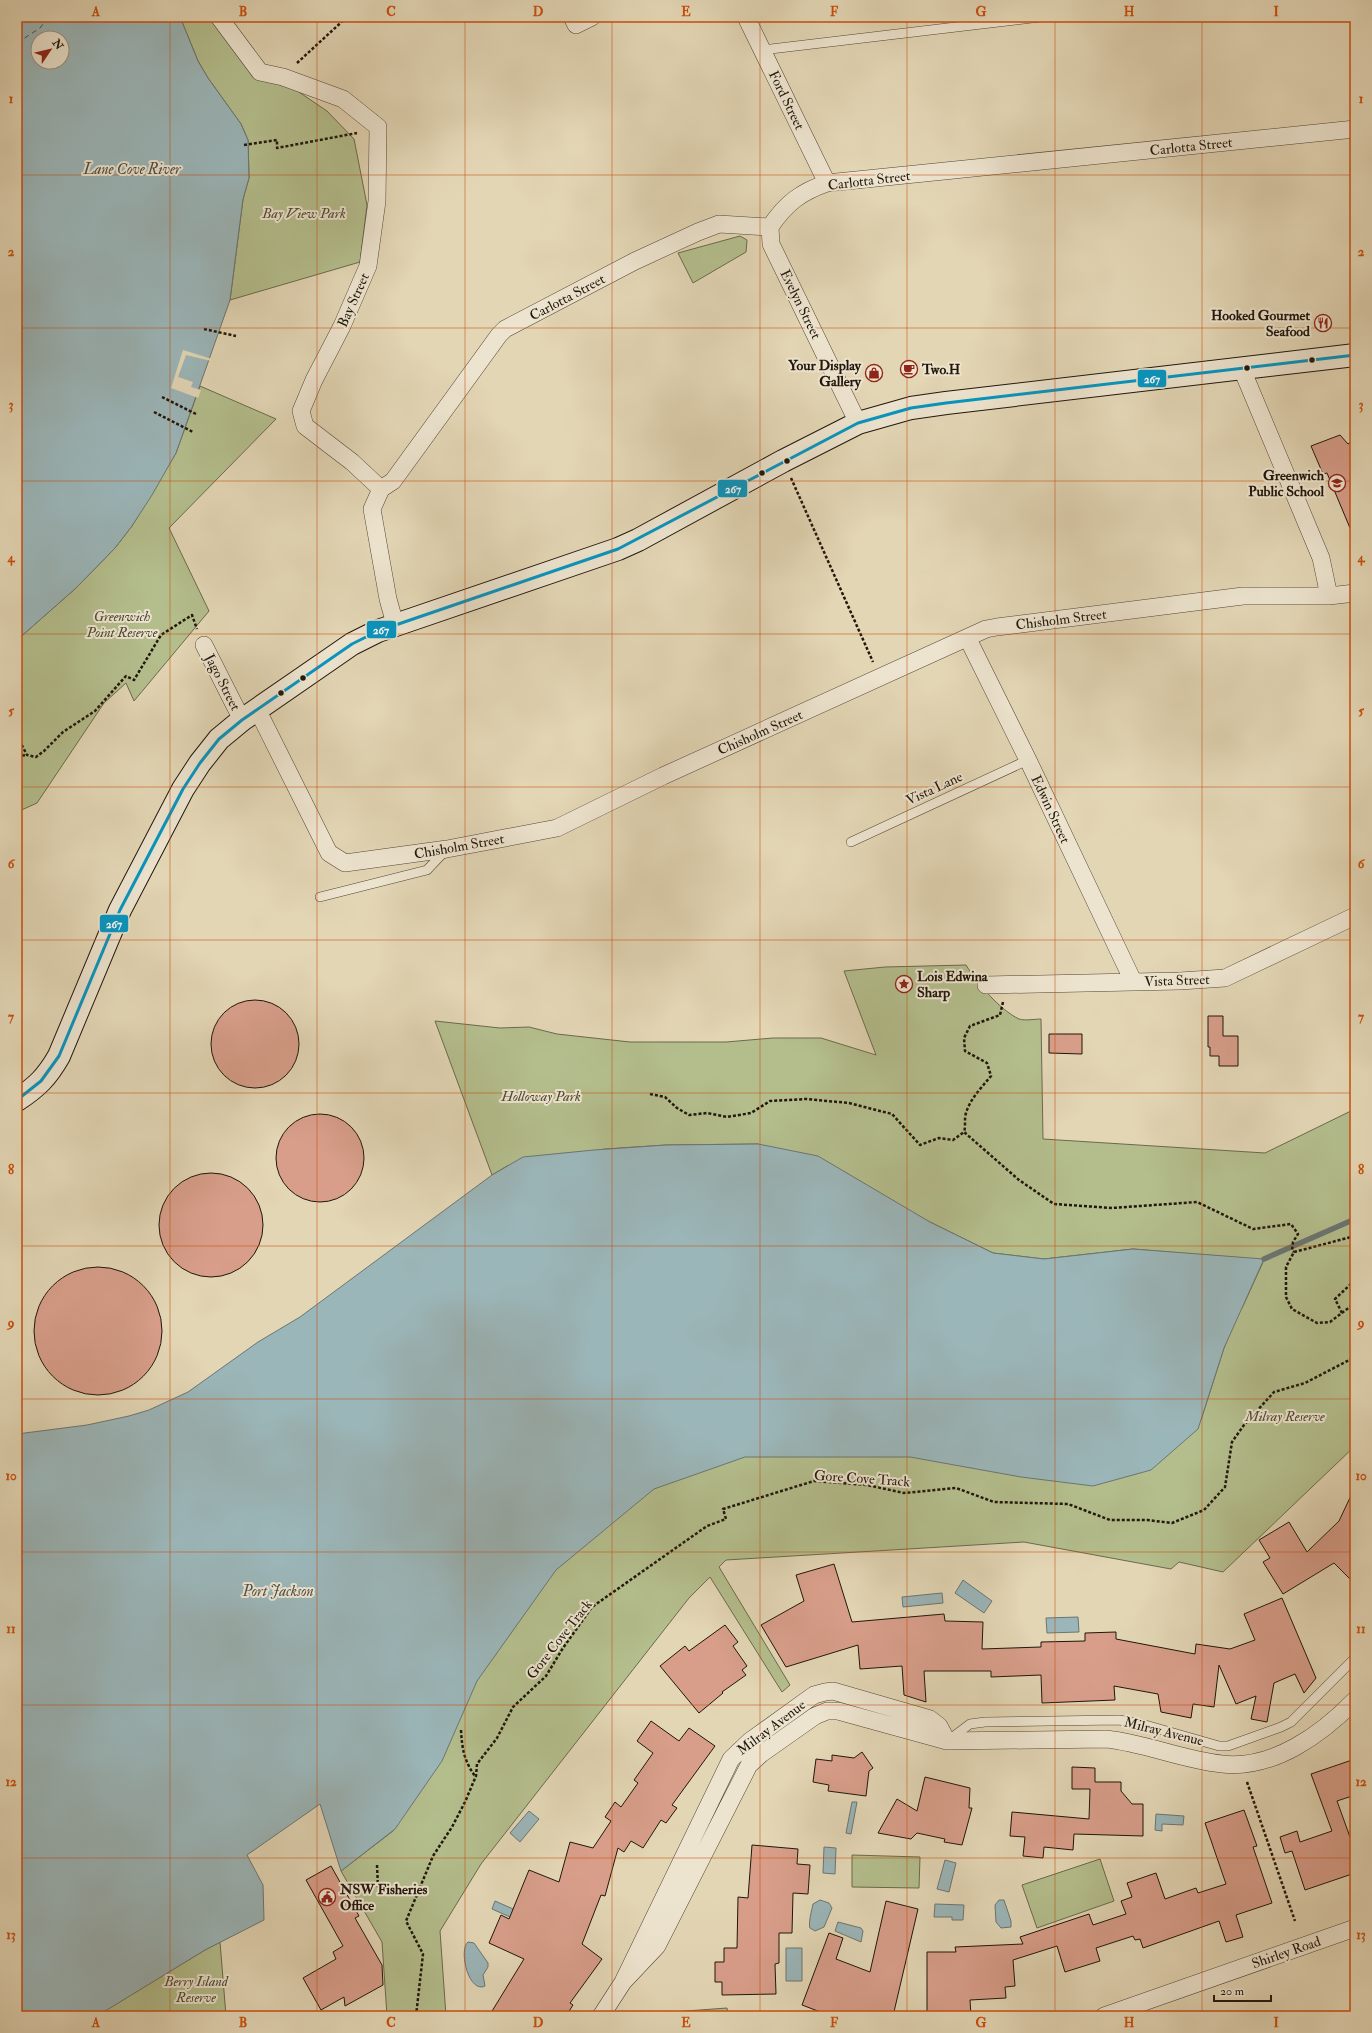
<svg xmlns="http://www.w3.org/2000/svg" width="1372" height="2033" font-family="'IM FELL Double Pica',serif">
<rect width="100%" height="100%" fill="#e3d6b5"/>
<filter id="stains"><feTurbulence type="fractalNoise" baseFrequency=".005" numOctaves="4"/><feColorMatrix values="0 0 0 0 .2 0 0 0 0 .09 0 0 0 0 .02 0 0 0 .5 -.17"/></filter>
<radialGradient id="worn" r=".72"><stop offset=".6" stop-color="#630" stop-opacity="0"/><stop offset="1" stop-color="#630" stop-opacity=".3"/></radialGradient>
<path fill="#b4be8d" stroke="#6a6a4c" d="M180,17h34l42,46 71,48 27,28 13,66 -7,57 -130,38 13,-101 6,-21 -1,-38 -7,-16 -33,-46 -10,-17z
M740,236l7,4 -1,12 -53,31 -15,-30z
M200,386l76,33 -107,109 40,83 -75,90 -8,-18 -22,20 -67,100 -20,9v-172l59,-52 39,-40 17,-22 44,-73z
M966,965c11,18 34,45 53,54 6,2 16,0 22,0l2,120 222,14 90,-44v337l-132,126 -44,-10 -8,7 -147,-27 -298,18 -7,7 71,118 -8,7 -72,-115 -21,21 -208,266 -41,67 6,85h-59l-5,-74 -41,-71 52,-40 73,-136 134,-189 179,-67 422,-19 23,-72 15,-37 4,-5 21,-46 -131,-11 -89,10 -51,-6 -63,-31 -172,-78 -92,1 -61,4 -98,17 -15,9 -57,-154 65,7 29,-1 28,7 73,8h96l47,-4h48l55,17 -32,-84 41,-4z
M852,1855l68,2 -1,31 -67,-1z
M1100,1859l14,42 -77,27 -15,-43z
M220,1942l6,74h-130l109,-66z
M727,2008l1,8h-68l-1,-3z"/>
<path fill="#9bb6b9" stroke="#6a7673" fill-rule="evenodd" d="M17,17h163l18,44 10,17 33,46 7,16 1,38 -6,21 -13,101 -54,153 -24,42 -20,31 -17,22 -39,40 -59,52zM38,38h24v24h-24z
M758,1144l60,12 112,66 63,31 51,6 89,-10 131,10 -40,89 -26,81 -47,41 -58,16 -72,-9 -111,-20h-165l-91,32 -98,81 -79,111 -35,80 -47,68 -54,42 -21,-67 -73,51 16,30 1,35 -59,30 -108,66h-80v-582l70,-9 42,-9 20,-6 39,-18 70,-50 42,-25 192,-142 31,-18 71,-7 72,-5z
M963,1580l29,21 -8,12 -29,-20z
M942,1593l1,10 -40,4 -1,-10z
M1078,1617l1,15 -32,1 -1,-15z
M852,1802h5l-6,32 -5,-1z
M529,1811l10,8 -19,23 -10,-9z
M1156,1814l28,2 -1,9 -21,-1v7l-7,-1z
M824,1847l12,1 -1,26 -12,-1z
M945,1860l11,3 -7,29 -12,-3z
M820,1900l9,3 3,5 -8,19 -9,4 -5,-3c-2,-4 2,-19 3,-24z
M999,1900h5l7,21v6l-10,1 -5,-6 -1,-17z
M495,1901l25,11 -3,8 -25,-11z
M935,1904l29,1 -1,15h-11v-3h-18z
M838,1922l23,6 2,3 -2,11 -26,-11z
M468,1942l6,1 14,20v4l-5,8 2,11 -3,1c-15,1 -23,-38 -14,-45z
M786,1948h16v33h-16z"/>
<path fill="#e3d6b5" d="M183,350l29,9 -1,2 -25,-6 -8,22 15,5 -2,5 10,3 -3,8 -27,-10z"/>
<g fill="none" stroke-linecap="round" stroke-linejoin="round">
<path stroke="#6a7673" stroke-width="5.5" d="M1264,1259l91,-40"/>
<path stroke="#4b4e48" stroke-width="1" stroke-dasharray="5 4" stroke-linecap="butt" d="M17,43l23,-15 8,-11"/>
</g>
<path fill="#d89e8a" stroke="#20160b" d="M1340,435l8,9 7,-5v101l-28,-67 -4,1 -12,-28z
M211 1044a44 44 0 1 1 88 0a44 44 0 1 1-88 0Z
M1208,1016h15v20h15v30h-19v-10h-9v-9h-2z
M1049,1034h33v20l-33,-1z
M276 1158a44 44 0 1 1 88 0a44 44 0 1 1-88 0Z
M159 1225a52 52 0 1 1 104 0a52 52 0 1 1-104 0Z
M34 1331a64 64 0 1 1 128 0a64 64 0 1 1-128 0Z
M1355,1487v97l-21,-21 -51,31 -20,-32 7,-4 -11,-18 30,-18 18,30 32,-31z
M834,1564l18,58 92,-8 1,7 38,1 -1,27 59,-2v-5l44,-1v-8l31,-1v7l79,15 1,-10 34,5 25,-9 -11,-26 38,-16 34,80 -12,15 -9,-19 -21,9 -7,39 -16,-3 5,-23 -20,8 -17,-39 -5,42 -21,-3 -2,14 -30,-6 -3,-18 -44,-8 1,14 -73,3 -1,-28 -50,2v-6h-67l2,31 -22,-7 -2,-29 -42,3 -2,-24 -72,22 -25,-42 43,-24 -8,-26z
M725,1625l13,17 -5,4 14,20 -5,4 4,5 -24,17 1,1 -24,20 -39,-47 25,-20 4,5z
M651,1721l28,20 10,-13 26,18 -43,59 5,3 -11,15 -5,-3 -18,28 -12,-7 -7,11 -6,-4 -13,48 -4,-1 -19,49 20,15 -32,44 3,2 -7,11h-77l35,-57 -35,-16 12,-28 8,4 20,-49 30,12 11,-40 23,6 18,-27 -6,-4 10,-15 6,5 17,-24 -4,-3 19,-27 -16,-12z
M862,1752l11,16 -4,3 -3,25 -38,-5 1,-6 -16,-3 3,-23 16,2v-6l22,3z
M1355,1759v36l-18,6 13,36 5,-2v38l-50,17 -13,-39 -7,2 -5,-16 17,-6 3,11 32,-11 -21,-57z
M1072,1767l23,1v14h26v9l11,13h11v32l-69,-2 -1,16 -29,-3 -1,11 -20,-2 2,-19 -15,-1 2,-24 77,7 1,-30h-18z
M925,1777l45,11 -1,20h3l-10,37 -18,-3 1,-3 -28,-6 -6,6 -33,-6 19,-34 20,12z
M1244,1810l13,36 -4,1 19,56 -36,12 7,22 -17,5 -7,-21 -76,27 -3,-9 -5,1 -2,-4 -37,12 4,13 -35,11 -8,-26 -44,14 2,26 -10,1 1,11 -36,2 1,16h-21v-4h-23v-60h29l-1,-5 68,-3 -3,-7 69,-23 4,11 33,-11 -5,-13 11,-4 -5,-14 29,-10 9,26 31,-11 2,5 28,-9 -21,-61z
M752,1845l46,4 -1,15 13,1 -2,29 -15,-1 -1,40h-13v30l-4,1 1,30 -54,1v-13h-7v-20h9v-14h13l1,-51 10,1z
M331,1866l28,50 -4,2 27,47 1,20 -38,21 -1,-9 -23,13 -18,-32 33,-19 -3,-7 10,-6 -37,-66z
M886,1901l32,8 -25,107 -22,-3 -1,3h-39l-29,-11 27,-72 14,5 -7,21 34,13z"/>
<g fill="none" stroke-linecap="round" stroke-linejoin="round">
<g stroke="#514636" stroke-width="10">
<path id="lane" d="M762,50l278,-33
M851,842l177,-82
M320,897l107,-27 18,-19
M950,1739l20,-15 15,-2 134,-2 23,4 77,22h9l53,-19 10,-5 64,-64"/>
</g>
<g stroke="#514636" stroke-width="18">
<path id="street" d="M219,17l41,55 23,5 60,22 35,28 -1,74 -9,65 -26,60 -28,54 -13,31 4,15 47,36 29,27 -9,20 16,90 7,25
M572,17l4,8 16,-8
M746,17l81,166
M770,227l1,17 87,179
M1241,367l80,191 8,38
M381,489l12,-8 106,-146 6,-6 130,-68 63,-29 21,-8 51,3c16,-24 31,-35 57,-44l528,-54
M968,639l60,121 105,221
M204,645l38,75
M257,709l72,144 16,10 102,-14 110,-21 106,-52 323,-147 11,-2 246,-31h86l26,-3
M986,985l194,-4 45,-3 130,-62
M623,1982l34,-36 92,-181 12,-11 54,-38 12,-5h11l109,30 159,-2c39,4 77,21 116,25 51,6 100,-30 133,-64
M601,2016l22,-34 108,-223 19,-18 64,-46 11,-3 8,-1 97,28 9,7 8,15
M1104,2016l251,-88"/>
</g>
<g stroke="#20160b" stroke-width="24">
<path id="secondary" d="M17,1100c20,-13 30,-23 42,-44l61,-146 63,-121 17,-26 19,-24 23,-19 110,-76 26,-13 240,-82 20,-9 145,-79 75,-38 53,-15 35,-5 409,-48"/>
</g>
<path stroke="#20160b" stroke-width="2.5" stroke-dasharray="3 2" stroke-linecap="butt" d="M297,63l50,-46
M244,145l33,-5v8l80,-15
M204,329l32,7
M162,397l34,17
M154,412l39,20
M791,478l82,184
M17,736l10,19 9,2 8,-6 19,-19 32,-21 31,-35 8,4 27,-45 31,-20 5,14
M17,756l10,-1
M1003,1002l-3,13 -30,11 -6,12 1,13 22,12 4,13c-9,11 -21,23 -25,37 -2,6 0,13 -2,19l55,48 35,24 58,4 85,-6 56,27 38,-5 7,10 -5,8 -1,8 2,2
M650,1094l15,3 12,11 12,7 18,-2 20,4 24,-4 19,-12 36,-2 43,4 43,11 28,31 19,-7 14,2 11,-8
M1355,1236l-61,16 -8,15v30l6,12 25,14 13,-1 25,-19
M1342,1313l-7,-14 20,-19
M461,1730c1,18 3,31 14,46
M1247,1782l48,139
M377,1865l1,22 40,6
M416,2016l7,-62 -17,-33 27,-65 19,-29 13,-25 11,-26 1,-12 20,-26 16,-31 33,-31 17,-28 29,-41 115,-81 19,-7 -3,-10 91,-28 53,4 37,8 52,-5 38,14 74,2 42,16h37l25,3 32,-13 21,-23 7,-45 12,-17 30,-33 31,-9 50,-26"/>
<use href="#lane" stroke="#ede4cf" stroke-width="9"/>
<use href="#street" stroke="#ede4cf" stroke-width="17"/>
<use href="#secondary" stroke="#ede4cf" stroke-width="22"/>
<g stroke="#ede4cf" stroke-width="6">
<path id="bus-1" d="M17,1100l24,-19 18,-25 61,-146 63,-121 17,-26 19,-24 23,-19 110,-76 26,-13 240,-82 240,-126 53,-15 35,-5 409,-48"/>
</g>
<use href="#bus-1" stroke="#0695c1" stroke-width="3"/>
</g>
<path fill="none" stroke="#ca4f0c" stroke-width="1" stroke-opacity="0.55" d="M170,17v1999M317,17v1999M465,17v1999M612,17v1999M760,17v1999M907,17v1999M1055,17v1999M1202,17v1999M17,175h1338M17,328h1338M17,481h1338M17,634h1338M17,787h1338M17,940h1338M17,1093h1338M17,1246h1338M17,1399h1338M17,1552h1338M17,1705h1338M17,1858h1338"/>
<defs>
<g id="restaurant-ring" transform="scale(0.9)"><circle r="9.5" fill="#ede4cf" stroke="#8f2418" stroke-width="1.5"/><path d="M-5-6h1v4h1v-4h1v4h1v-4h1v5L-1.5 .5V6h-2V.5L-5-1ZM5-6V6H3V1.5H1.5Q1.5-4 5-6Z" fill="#8f2418"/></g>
<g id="cafe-ring" transform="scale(0.9)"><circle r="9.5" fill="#ede4cf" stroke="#8f2418" stroke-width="1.5"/><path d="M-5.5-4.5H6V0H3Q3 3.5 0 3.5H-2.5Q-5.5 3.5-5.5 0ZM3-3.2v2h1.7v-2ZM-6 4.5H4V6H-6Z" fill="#8f2418"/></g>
<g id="shop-ring" transform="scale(0.9)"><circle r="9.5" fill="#ede4cf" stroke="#8f2418" stroke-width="1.5"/><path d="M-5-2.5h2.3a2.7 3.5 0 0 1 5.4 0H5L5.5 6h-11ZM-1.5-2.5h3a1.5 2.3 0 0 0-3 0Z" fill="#8f2418"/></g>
<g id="school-ring" transform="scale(0.9)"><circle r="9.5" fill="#ede4cf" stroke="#8f2418" stroke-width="1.5"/><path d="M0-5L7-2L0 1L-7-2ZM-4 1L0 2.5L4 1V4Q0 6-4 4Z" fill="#8f2418"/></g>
<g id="sight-ring" transform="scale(0.9)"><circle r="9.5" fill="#ede4cf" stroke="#8f2418" stroke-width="1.5"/><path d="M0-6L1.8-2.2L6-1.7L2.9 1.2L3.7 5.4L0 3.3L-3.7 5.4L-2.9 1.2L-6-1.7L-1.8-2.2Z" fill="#8f2418"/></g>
<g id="civic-ring" transform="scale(0.9)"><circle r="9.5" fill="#ede4cf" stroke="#8f2418" stroke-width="1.5"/><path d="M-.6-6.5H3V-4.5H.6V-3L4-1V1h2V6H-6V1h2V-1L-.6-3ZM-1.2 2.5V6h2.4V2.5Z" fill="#8f2418"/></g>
</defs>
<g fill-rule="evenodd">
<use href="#restaurant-ring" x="1323" y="323"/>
<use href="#cafe-ring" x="909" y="369"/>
<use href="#shop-ring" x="874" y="373"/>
<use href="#school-ring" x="1337" y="483"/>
<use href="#sight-ring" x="904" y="984"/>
<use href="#civic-ring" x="327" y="1897"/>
</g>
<g fill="#20160b" stroke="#ede4cf" stroke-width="1.5">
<circle cx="1312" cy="360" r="3.5"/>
<circle cx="1247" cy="368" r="3.5"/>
<circle cx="787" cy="461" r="3.5"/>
<circle cx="762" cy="473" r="3.5"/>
<circle cx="303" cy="678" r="3.5"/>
<circle cx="281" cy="693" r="3.5"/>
</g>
<g text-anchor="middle" stroke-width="4" stroke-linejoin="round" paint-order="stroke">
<g font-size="14" fill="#20160b" stroke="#ede4cf">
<text transform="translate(787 100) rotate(64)" y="5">Ford Street</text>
<text transform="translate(1191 146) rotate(-6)" y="5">Carlotta Street</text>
<text transform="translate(869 180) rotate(-7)" y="5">Carlotta Street</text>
<text transform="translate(567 297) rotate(-28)" y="5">Carlotta Street</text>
<text transform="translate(353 300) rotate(-66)" y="5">Bay Street</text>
<text transform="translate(801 304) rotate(64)" y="5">Evelyn Street</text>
<text transform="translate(1061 619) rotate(-7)" y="5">Chisholm Street</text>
<text transform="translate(223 682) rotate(63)" y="5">Jago Street</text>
<text transform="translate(760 732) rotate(-24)" y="5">Chisholm Street</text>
<text transform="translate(934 788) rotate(-25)" y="5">Vista Lane</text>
<text transform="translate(1051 809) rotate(65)" y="5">Edwin Street</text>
<text transform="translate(459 846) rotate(-10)" y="5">Chisholm Street</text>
<text transform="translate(1177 980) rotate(-2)" y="5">Vista Street</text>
<text transform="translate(862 1478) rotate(4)" y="5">Gore Cove Track</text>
<text transform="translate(559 1639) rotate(-52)" y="5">Gore Cove Track</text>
<text transform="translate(771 1727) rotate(-37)" y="5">Milray Avenue</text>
<text transform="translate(1164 1731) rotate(14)" y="5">Milray Avenue</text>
<text transform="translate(1286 1952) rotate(-19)" y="5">Shirley Road</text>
</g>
<g font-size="14" font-style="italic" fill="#4c4832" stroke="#ede4cf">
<text x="304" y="218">Bay View Park</text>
<text x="122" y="621">Greenwich<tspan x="122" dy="16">Point Reserve</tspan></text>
<text x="541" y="1101">Holloway Park</text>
<text x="1285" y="1421">Milray Reserve</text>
<text x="196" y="1986">Berry Island<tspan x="196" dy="16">Reserve</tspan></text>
</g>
<g font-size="14" font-weight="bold" fill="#20160b" stroke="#ede4cf" text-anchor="end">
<text x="1310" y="320">Hooked Gourmet<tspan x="1310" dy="16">Seafood</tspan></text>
<text x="861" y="370">Your Display<tspan x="861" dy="16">Gallery</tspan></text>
<text x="922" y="374" text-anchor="start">Two.H</text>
<text x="1324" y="480">Greenwich<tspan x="1324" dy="16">Public School</tspan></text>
<text x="917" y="981" text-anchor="start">Lois Edwina<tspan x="917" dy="16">Sharp</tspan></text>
<text x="340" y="1894" text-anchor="start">NSW Fisheries<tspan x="340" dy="16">Office</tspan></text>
</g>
<g font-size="15" font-style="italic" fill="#4b4e48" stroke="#ede4cf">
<text x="132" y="174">Lane Cove River</text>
<text x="278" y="1596">Port Jackson</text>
</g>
</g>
<g stroke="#ede4cf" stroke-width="1.5">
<rect x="1137" y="369" width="30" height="19" rx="4" fill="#0695c1"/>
<rect x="717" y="479" width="31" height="19" rx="4" fill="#0695c1"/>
<rect x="366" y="620" width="31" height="19" rx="4" fill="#0695c1"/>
<rect x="99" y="914" width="30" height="19" rx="4" fill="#0695c1"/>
</g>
<g font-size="11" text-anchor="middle" font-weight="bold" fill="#fff">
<text x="1152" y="383">267</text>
<text x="733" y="493">267</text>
<text x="381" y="634">267</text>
<text x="114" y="928">267</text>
</g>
<rect width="1372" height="2033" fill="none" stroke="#e3d6b5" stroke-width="44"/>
<g transform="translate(50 50) rotate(55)"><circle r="19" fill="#ede4cf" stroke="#9b9281"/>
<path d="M0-3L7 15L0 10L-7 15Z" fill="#8f2418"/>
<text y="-6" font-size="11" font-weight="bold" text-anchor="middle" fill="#20160b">N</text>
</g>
<path d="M1214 1995v6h57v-6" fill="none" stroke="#20160b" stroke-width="2"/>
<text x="1220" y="1995" font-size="12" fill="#20160b" stroke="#ede4cf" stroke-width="3" paint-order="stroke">20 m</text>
<rect x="22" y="22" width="1328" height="1989" fill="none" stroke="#ca4f0c" stroke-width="1.5"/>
<g font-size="13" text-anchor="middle" font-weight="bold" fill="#ca4f0c">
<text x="96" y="16">A</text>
<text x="243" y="16">B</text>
<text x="391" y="16">C</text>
<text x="538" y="16">D</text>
<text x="686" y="16">E</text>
<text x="834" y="16">F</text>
<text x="981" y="16">G</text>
<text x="1129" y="16">H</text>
<text x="1276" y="16">I</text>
<text x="11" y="103">1</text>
<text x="1361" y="103">1</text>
<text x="11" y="256">2</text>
<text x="1361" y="256">2</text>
<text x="11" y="409">3</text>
<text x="1361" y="409">3</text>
<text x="11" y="562">4</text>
<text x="1361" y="562">4</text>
<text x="11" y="715">5</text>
<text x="1361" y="715">5</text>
<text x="11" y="868">6</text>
<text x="1361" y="868">6</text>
<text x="11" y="1021">7</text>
<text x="1361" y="1021">7</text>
<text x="11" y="1174">8</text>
<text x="1361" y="1174">8</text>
<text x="11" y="1327">9</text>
<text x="1361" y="1327">9</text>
<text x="11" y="1480">10</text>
<text x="1361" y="1480">10</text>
<text x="11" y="1633">11</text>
<text x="1361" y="1633">11</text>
<text x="11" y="1786">12</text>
<text x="1361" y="1786">12</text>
<text x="11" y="1939">13</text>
<text x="1361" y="1939">13</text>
<text x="96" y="2027">A</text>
<text x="243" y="2027">B</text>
<text x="391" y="2027">C</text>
<text x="538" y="2027">D</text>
<text x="686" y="2027">E</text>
<text x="834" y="2027">F</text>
<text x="981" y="2027">G</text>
<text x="1129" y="2027">H</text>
<text x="1276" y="2027">I</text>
</g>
<rect width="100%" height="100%" filter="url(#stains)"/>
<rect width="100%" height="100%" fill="url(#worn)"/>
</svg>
